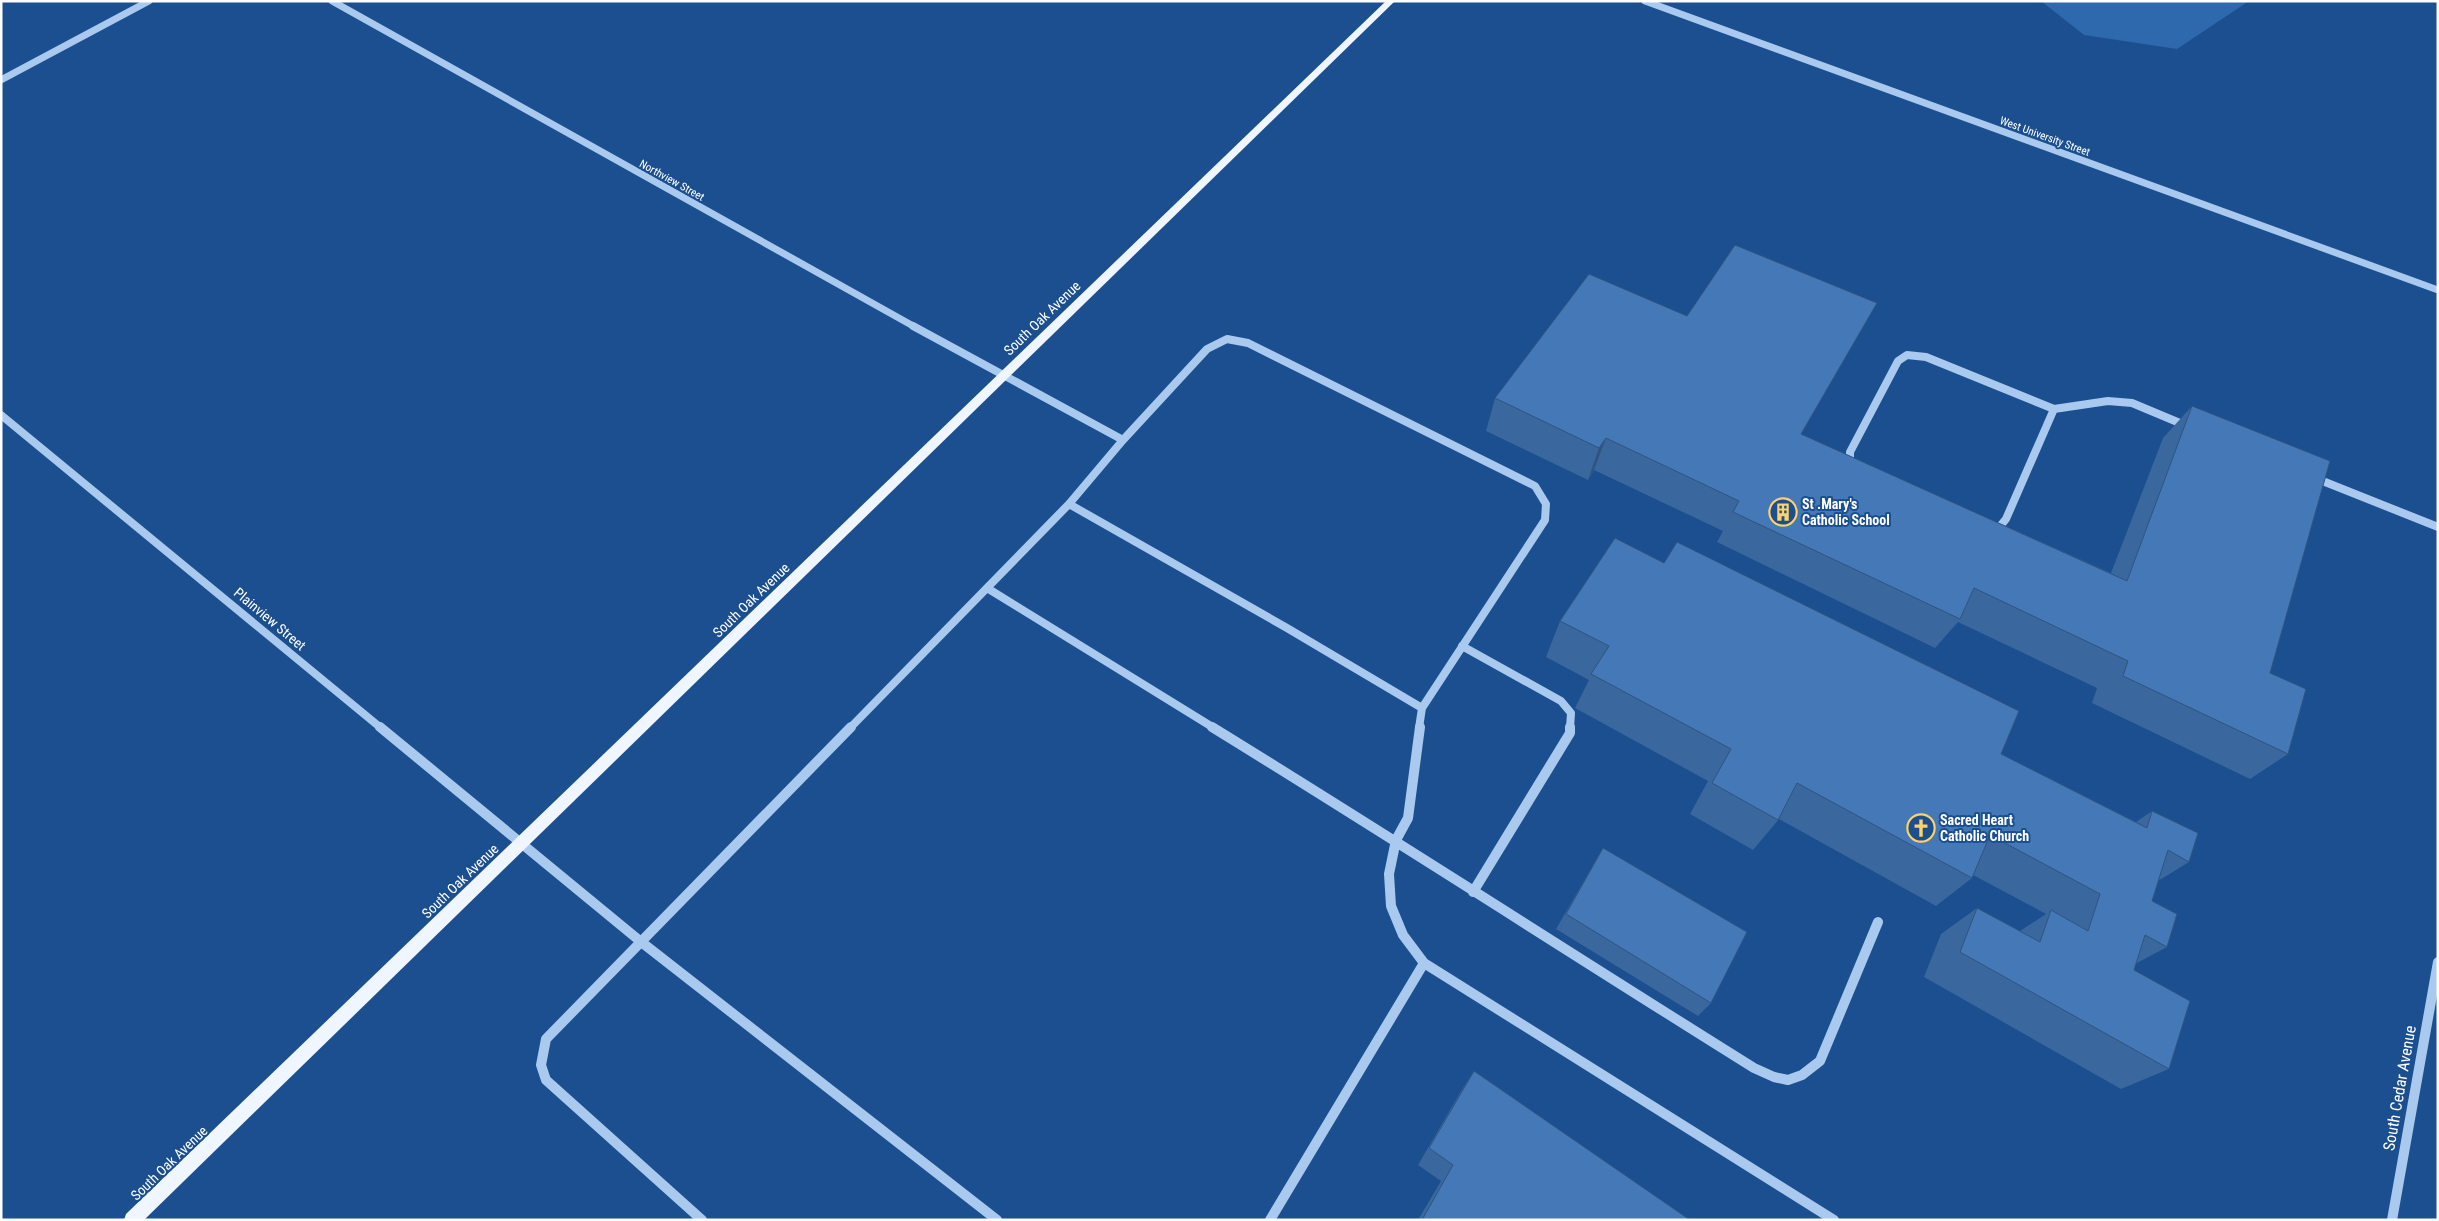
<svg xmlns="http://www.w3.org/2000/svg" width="2439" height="1221" font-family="'Roboto Condensed',sans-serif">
<rect width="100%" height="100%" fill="#1b4f8f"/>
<path fill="#2e69ad" d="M2041,1h208l-72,48 -93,-14z"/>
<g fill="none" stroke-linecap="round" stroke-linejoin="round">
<path stroke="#a9c9ee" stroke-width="7" d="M332,1l583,326
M1645,1l793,289
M1,80l148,-79"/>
<path stroke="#a9c9ee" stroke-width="8" d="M913,326l210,114 84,-91 20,-10 21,4 287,143 11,18 -1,16 -123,188 -3,20
M1,415l380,313
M1853,466l-3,-2v-12l48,-91 9,-6 19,2 128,52 54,-8 24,2 55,23
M2315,478l123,49
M1069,504l218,124 135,80
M1994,530h3l9,-11 48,-110
M987,588l227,140
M1462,646l99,55 10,12 -1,15
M850,728l219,-224 54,-64"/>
<path stroke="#a9c9ee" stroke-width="10" d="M380,727l260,214 357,279
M1212,727c182,112 361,228 542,341l20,9 14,3 14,-5 18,-14 58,-139
M1420,727l-12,91 -12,22 -7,34 2,32 12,29 21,28
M1473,892l97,-159v-6
M702,1220l-156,-140 -5,-15 5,-26 305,-312
M1270,1220l154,-257 410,257
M2392,1220l46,-258"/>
<path fill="#f0f6ff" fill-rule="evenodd" d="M1386,1h9l-1251,1219h-20l2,-6z"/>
</g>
<path fill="#3a679d" d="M1687,316l114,119 310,138 52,-135 29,-32 78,267 18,81 -38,25 -158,-76 5,-15 -139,-66 -23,26 -218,-106 6,-11 -129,-61 -6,10 -102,-49 9,-33z
M1560,621l441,133 135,68 16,-11 37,51 -31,19 -6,20 15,46 -32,17 -1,6 35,99 -48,20 -197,-112 17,-43 36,-26 43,23 26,-17 -73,-39 -1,3 -36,28 -157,-87 -26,31 -63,-36 18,-33 -133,-73 14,-28 -43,-23z
M1603,848l108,155 -13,13 -142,-87z
M1474,1071l216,149h-272l23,-39 -23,-16 43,-74z"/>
<path fill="#305480" d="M1606,438l-12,32 -6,10 11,-32z"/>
<path fill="#4478b7" stroke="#305480" d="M1735,245l142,58 -76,131 326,147 65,-175 138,55 -60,212 36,16 -18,65 -165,-78 5,-15 -154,-73 -14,31 -227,-107 6,-11 -133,-63 -7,10 -104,-50 94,-124 98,42z
M1615,538l49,25 13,-21 342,169 -18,43 146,74 5,-17 46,22 -9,29 -21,-12 -16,51 25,13 -10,33 -22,-12 -11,35 56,31 -21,68 -209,-117 17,-44 63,34 11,-32 37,21 12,-37 -110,-59 -18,43 -175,-95 -19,37 -66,-37 19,-34 -140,-75 18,-28 -49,-25z
M1603,848l144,84 -36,71 -145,-89z
M1474,1071l216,149h-268l31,-55 -24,-17z"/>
<defs>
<g id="building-ring" transform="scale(1.4375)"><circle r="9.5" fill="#1b4f8f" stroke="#ffd166" stroke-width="1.5"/><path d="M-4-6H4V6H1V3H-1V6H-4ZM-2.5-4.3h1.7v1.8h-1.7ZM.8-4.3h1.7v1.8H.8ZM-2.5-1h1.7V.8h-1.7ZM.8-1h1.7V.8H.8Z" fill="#ffd166"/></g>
<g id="church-ring" transform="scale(1.4375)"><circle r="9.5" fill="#1b4f8f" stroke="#ffd166" stroke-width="1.5"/><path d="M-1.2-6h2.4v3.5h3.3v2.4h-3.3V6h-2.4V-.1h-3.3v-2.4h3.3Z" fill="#ffd166"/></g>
</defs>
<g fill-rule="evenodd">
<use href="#building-ring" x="1783" y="512"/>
<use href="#church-ring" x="1921" y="828"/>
</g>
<g text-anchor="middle" stroke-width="4" stroke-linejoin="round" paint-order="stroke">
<g font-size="11" fill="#fff" stroke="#1b4f8f">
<text transform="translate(2045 136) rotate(20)" y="4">West University Street</text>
<text transform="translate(672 180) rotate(29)" y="4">Northview Street</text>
</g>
<g font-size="14" fill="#fff" stroke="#1b4f8f">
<text transform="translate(1042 318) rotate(-44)" y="5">South Oak Avenue</text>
<text transform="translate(751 600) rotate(-44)" y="5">South Oak Avenue</text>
<text transform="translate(270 619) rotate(40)" y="5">Plainview Street</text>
<text transform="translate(460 881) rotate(-44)" y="5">South Oak Avenue</text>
<text transform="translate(169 1163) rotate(-44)" y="5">South Oak Avenue</text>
</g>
<g font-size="14" font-weight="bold" fill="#fff" stroke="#1b4f8f" text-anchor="start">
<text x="1802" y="509">St .Mary's<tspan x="1802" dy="16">Catholic School</tspan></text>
<text x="1940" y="825">Sacred Heart<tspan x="1940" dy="16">Catholic Church</tspan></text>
</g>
<g font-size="16" fill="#fff" stroke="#1b4f8f">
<text transform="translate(2399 1088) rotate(-80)" y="6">South Cedar Avenue</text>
</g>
</g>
<rect width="2439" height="1221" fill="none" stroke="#ffffff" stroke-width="5"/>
</svg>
